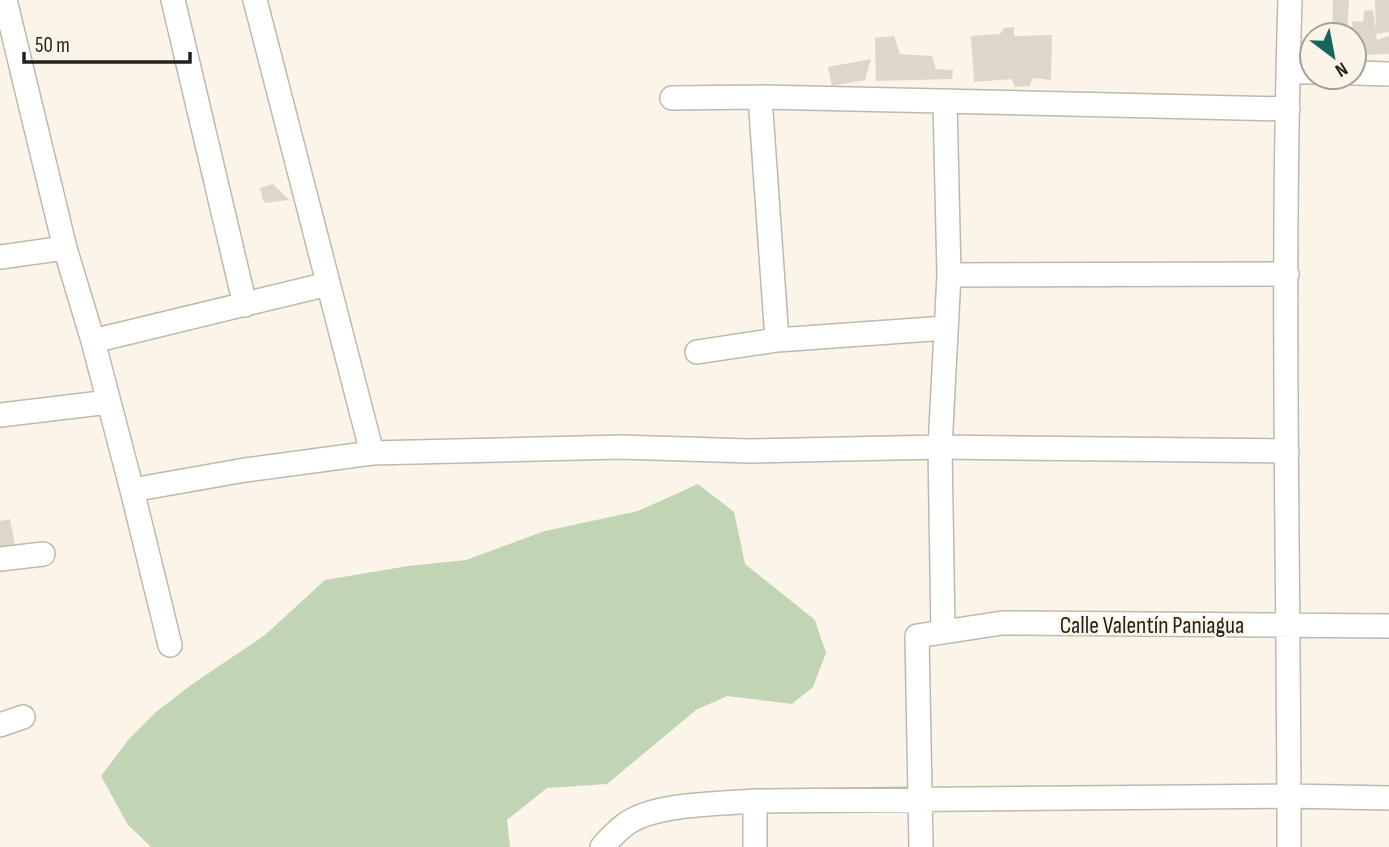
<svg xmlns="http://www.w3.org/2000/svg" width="1389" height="847" font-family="'Sofia Sans Condensed',sans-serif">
<rect width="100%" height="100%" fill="#fbf5e9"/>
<path fill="#c1d5b5" d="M698,484l36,28 11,52 70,56 11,33 -13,34 -21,17 -65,-8 -31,14 -89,74 -60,4 -40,32 3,27h-359l-23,-22 -27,-49 28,-37 27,-27 35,-27 74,-50 60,-55 83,-14 58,-6 79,-29 93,-20z"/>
<path fill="#ddd7cb" d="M1333,0h16l-2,31 -15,2z
M1375,0h14v32l-13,2 1,6 12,-4v18l-35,1 -2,-34 11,1 1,-11 9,-1 3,20z
M1014,27v9l38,-1 -1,45 -19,-2 -2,8 -15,1 -3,-8 -38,3 -3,-46 29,-2 4,-6z
M894,36l6,18 32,2 4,13 17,1 -1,9 -76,2 -1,-43z
M1303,39h9v20h-8z
M871,59l-6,21 -33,6 -4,-19z
M273,184l16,16 -25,3 -4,-15z
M10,519l5,26 -15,3v-27z"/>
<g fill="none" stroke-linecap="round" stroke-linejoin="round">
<g stroke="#beb9ae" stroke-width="26">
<path id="minor" d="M5,0l60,248 28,93 39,149 38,155
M173,0l72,305
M255,0l117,453
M1288,72h24
M1354,73l35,1
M760,97l17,243
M672,98l88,-1 528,12
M0,257l65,-9
M949,275l338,-1
M93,341l235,-57
M697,352l80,-12 169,-12
M0,415l109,-13
M132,490l113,-20 127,-17 248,-6 129,4 191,-4 347,4
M0,559l43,-5
M943,632l-3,-185 9,-172 -4,-174
M0,725l23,-8
M602,847c7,-8 16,-17 24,-23 29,-21 94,-20 129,-23l534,-5 100,2
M755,847v-46
M921,847l-4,-211 85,-13 387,3
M1289,847c0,-282 -8,-565 1,-847"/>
</g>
<use href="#minor" stroke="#fff" stroke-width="23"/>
</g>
<g text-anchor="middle" stroke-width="5" stroke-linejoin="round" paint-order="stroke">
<g font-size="24" fill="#24211d" stroke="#fbf5e9">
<text x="1152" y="633">Calle Valentín Paniagua</text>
</g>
</g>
<g transform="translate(1333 56) rotate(148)"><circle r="33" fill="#fbf5e9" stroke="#a5a097" stroke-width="2"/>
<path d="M0-5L12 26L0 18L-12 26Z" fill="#176460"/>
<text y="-10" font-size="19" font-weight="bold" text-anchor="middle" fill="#24211d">N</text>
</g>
<path d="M24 52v10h166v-10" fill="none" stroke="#24211d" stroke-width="3.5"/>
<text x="35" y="52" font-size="21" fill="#24211d" stroke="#fbf5e9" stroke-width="5" paint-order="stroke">50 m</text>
</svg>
